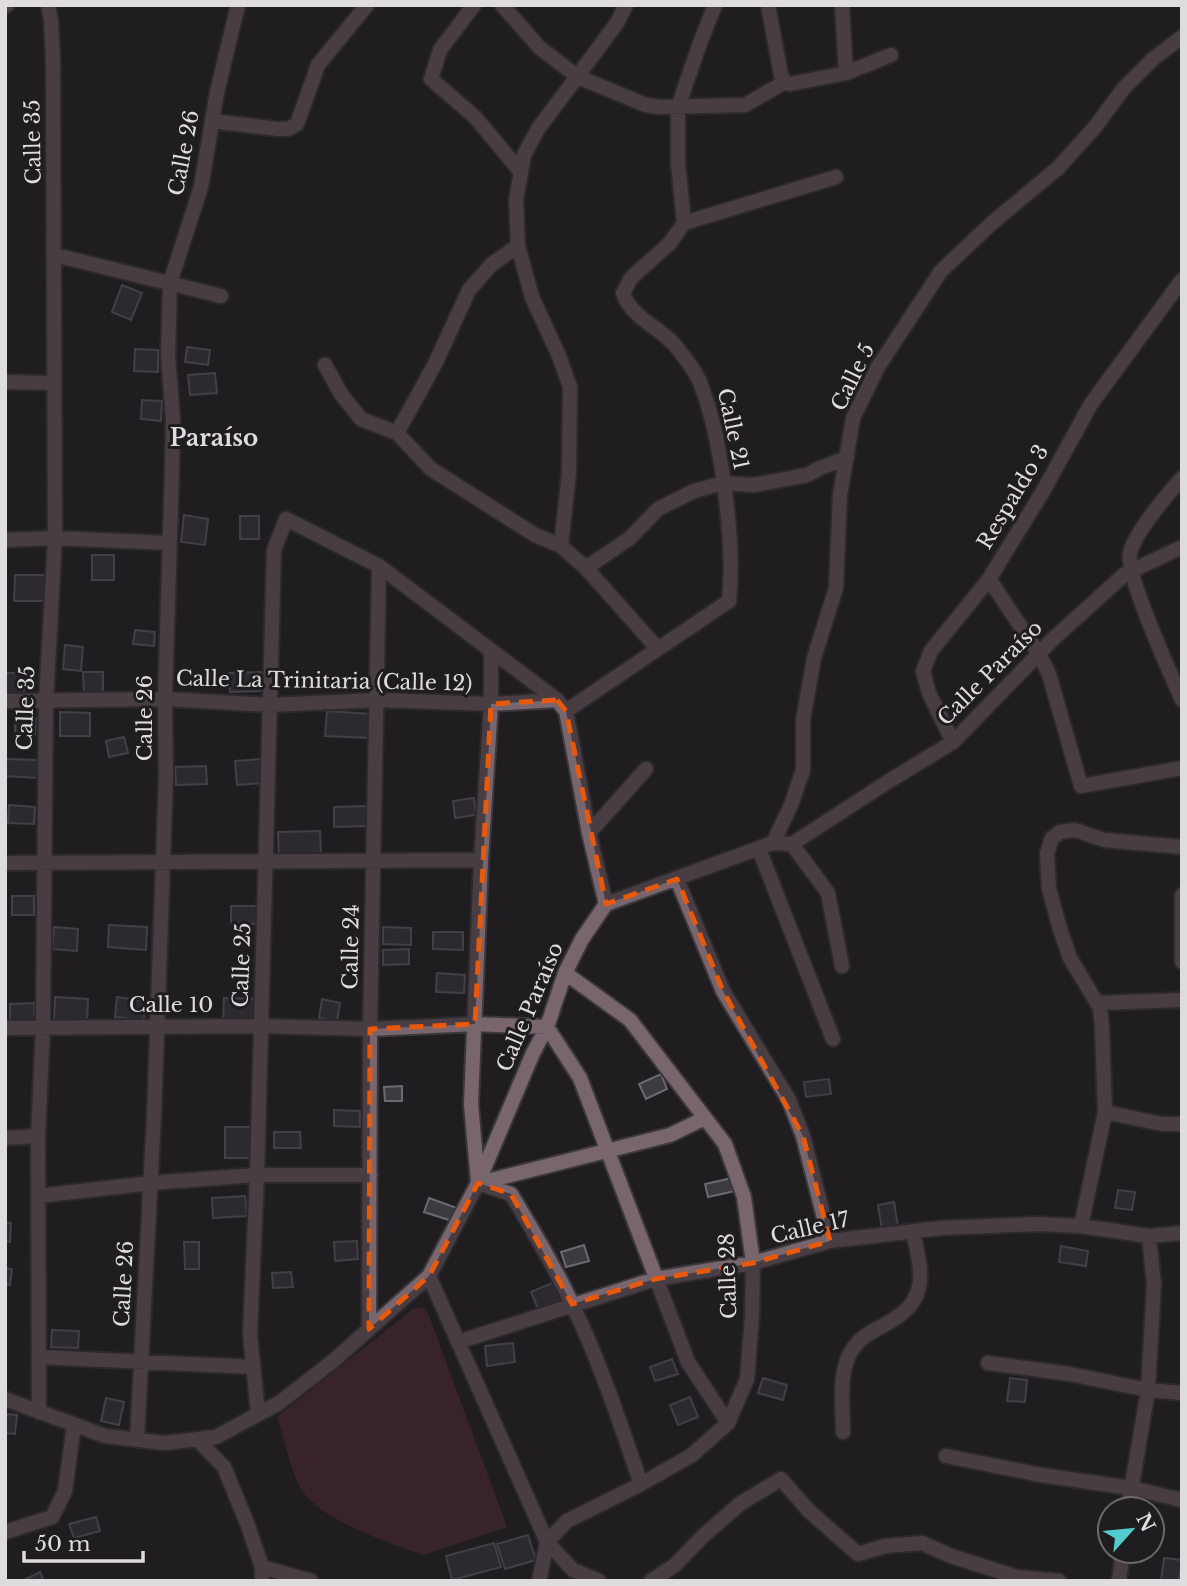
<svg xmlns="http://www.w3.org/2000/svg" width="1187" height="1586" font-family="'Libre Baskerville',serif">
<rect width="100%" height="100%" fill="#201d21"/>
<path fill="#532c31" d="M423,1307l5,6 79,214 -84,28c-34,-12 -103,-35 -122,-66 -9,-14 -18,-55 -24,-72l136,-108z"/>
<path fill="#3c3b40" stroke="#6b6a70" stroke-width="2" d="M122,285l20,8 -11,27 -19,-8z
M187,347l23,3 -2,15 -23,-3z
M135,349l23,1v22l-24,-1z
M215,373l2,20 -27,2 -2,-20z
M142,400l20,1 -1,20 -20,-2z
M184,515l24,4 -3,26 -24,-3z
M240,516h19v23h-19z
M92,555h22v25h-22z
M15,575h30v26h-31z
M135,630l20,2 -1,14 -21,-2z
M65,645l18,2 -2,24 -18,-2z
M83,672h20v21h-19z
M262,672l1,19 -33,1 -1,-19z
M5,673h19v22h-19z
M327,711l43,3 -1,24 -44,-2z
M60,712l30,1v23h-30z
M15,717l21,1 -1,17 -20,-1z
M124,737l4,16 -19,4 -3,-16z
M6,759l32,1v18l-33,-2z
M262,759l2,24 -27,2 -2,-24z
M206,766l1,18 -31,1 -1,-18z
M474,798l2,17 -21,3 -2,-17z
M9,805l26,2 -1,17 -26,-1z
M367,806v20l-33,1v-20z
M320,831l1,26 -42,1 -1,-26z
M12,896h22v19h-22z
M231,906h26v18l-26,-1z
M109,925l38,2 -1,23 -38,-3z
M54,927l24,2 -1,22 -25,-2z
M383,927l28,1v17l-28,-1z
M433,932h30v18l-30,-1z
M409,949v15l-26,1v-15z
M437,973l28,2 -1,18 -28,-1z
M55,997l33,2 -1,24 -33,-1z
M117,997l28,4 -1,19 -29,-3z
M224,998l31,1 -1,22 -31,-1z
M322,999l18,4 -3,18 -18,-3z
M34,1003l1,19 -25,1v-19z
M661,1074l6,15 -21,10 -7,-15z
M829,1079l2,15 -25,3 -2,-15z
M402,1086v15h-17l-1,-14z
M334,1110l26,1v16l-26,-1z
M225,1127h25l1,31h-26z
M274,1132h26l1,16h-27z
M732,1178l3,13 -27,6 -3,-13z
M1118,1190l17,2 -3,18 -17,-2z
M245,1196l2,20 -34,2 -1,-20z
M429,1198l28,10 -5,13 -28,-9z
M894,1202l4,25 -16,3 -4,-25z
M5,1222l6,1 -1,19 -5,-1z
M357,1241l1,18 -23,2 -1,-19z
M184,1242h15v27h-14z
M584,1245l5,16 -23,6 -5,-15z
M1061,1246l27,5 -2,15 -27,-4z
M5,1268l7,1 -2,16 -5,-1z
M291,1272l2,15 -20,1 -1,-15z
M554,1282l9,20 -24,9 -8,-19z
M52,1330l27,1 -1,17 -27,-1z
M513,1343l2,19 -28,4 -2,-20z
M672,1359l6,15 -23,7 -5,-14z
M763,1378l24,7 -4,15 -25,-7z
M1010,1378l17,2 -2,22 -18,-1z
M690,1397l8,20 -20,8 -8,-20z
M106,1398l18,4 -5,23 -18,-4z
M5,1414l12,1 -2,19 -10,-1z
M96,1517l4,14 -26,7 -5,-14z
M528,1535l8,25 -31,9 -8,-25z
M494,1543l7,24 -49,13 -6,-24z
M1164,1558l18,2 -3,21h-18z
M40,1572l4,9h-22z"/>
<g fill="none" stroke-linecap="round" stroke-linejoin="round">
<g stroke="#3b383c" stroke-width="18">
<path id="minor" d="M474,5l-34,45 -9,29 44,38 45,54
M502,5l38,43 38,29 68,28 14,2 85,-2 40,-23 5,2 56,-11 45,-18
M768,5l13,70 4,7
M842,5l4,68
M5,6l2,-1
M212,121l66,8h10l9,-5 21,-59 49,-60
M684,223l152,-46
M55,255l166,41
M325,365l16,29 20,25 36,14 34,36 104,66 26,11 25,22 72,81
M5,382l49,1
M397,433l38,-69 34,-74 23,-26 26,-18
M1182,478c-15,17 -47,54 -52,75 -5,22 41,121 52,147
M5,540l50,-2 113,5
M561,546l8,-74 1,-85 -11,-31 -27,-59 -14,-51 -2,-46 8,-45 14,-26 79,-106 9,-18
M586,568l44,-30 28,-29 36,-18 29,-8 31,2 53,-10 13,-7 27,-10
M989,579l50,75 10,20 32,112 101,-18
M5,701l160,-2 105,6 108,-5 113,4 66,-4
M566,711l163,-110c6,-58 -7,-161 -28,-216 -4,-13 -15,-25 -23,-36 -16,-22 -46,-29 -55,-56l8,-15 39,-35 14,-20 -6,-59v-57l22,-64 15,-38
M953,742l-24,-49 -6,-22 8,-20 58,-72 53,-86 49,-89 91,-124
M589,833l57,-64
M773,843l18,-38 12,-35v-50l11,-62 22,-70 4,-93 13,-77 25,-51 63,-96 51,-48 66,-55 37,-41 29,-39 30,-30 28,-21
M792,844l36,49 14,73
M759,849l74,190
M5,863l476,-3
M677,879l46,112 66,109 14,36 27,105
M1182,895v67
M1097,1003l85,-3
M5,1028l255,-2 110,3 105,-5 72,3 33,51 108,284 40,61
M1105,1112l57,12h20
M5,1138l33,-2
M478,1182l-7,-78 10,-244 10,-156v-54
M478,1183l33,11c21,35 43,71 60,108 29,59 49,121 70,182
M479,1183l191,-48 35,-17
M38,1196l113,-13 106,-8h113
M1081,1226l24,-114 -3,-85 -2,-19 -30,-50 -10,-29 -11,-40 -2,-36 5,-15 8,-6 15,-2 29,10 78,7
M429,1276l118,266 26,28 26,11
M369,1329l1,-300 9,-463
M458,1342l197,-63 98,-16 77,-22 111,-13 97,-4 43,2 68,10 33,-3
M39,1357l214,10
M988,1363l82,11 78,16 34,3
M5,1399l100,37 60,7 51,-6 63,-34 53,-41 97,-86 49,-93 55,-130 14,-26 18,-54 17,-34 24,-35 167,-61 19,1 97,-63 64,-39 100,-103 72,-65 57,-27
M39,1412l-1,-276 5,-109 3,-325 9,-164 -2,-476 -2,-42 -3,-15
M258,1414l-8,-80 7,-159 17,-625 12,-31 93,47 178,134 9,11 23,122 17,71
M843,1432c0,-26 -6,-63 11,-85 11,-15 26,-18 40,-28 37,-22 26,-53 19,-88
M197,1439l27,28 23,56 15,44v14
M137,1440l17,-323 12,-341 -1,-77 7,-230 1,-49 -5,-64 2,-73 31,-96 16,-95 21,-87
M946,1456l95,19 90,13 51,12
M1128,1509l20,-119 6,-106 -5,-48
M5,1532l47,-15 13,-26 9,-66
M262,1567l49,14
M539,1581l8,-39 20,-21 74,-37 51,-29 36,-32 19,-44 5,-62 1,-54 -9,-66 -19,-53 -95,-124 -65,-47
M651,1581l24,-16 29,-30 37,-32 40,-24 28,32 49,43 27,-8 37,-3 29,13 66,21 42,4
M1119,1581l4,-30"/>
</g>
<use href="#minor" stroke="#78656e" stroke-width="14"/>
</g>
<path d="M0 0H1187V1586H0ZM557,700l9,11 40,193 71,-25 46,112 80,145 27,105 -77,22 -98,16 -83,25 -61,-110 -33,-11 -49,93 -60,53 1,-300 105,-5 16,-320z" fill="#201d21" fill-opacity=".55" fill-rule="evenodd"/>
<path fill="none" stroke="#e8590c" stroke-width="5" stroke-dasharray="14 9" stroke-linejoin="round" d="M557,700l9,11 40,193 71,-25 46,112 80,145 27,105 -77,22 -98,16 -83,25 -61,-110 -33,-11 -49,93 -60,53 1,-300 105,-5 16,-320z"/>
<g text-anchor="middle" stroke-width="6" stroke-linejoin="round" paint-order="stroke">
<g font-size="21" fill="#dfdcdf" stroke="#201d21">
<text transform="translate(33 142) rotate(-91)" y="7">Calle 35</text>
<text transform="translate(184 153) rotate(-79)" y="7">Calle 26</text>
<text transform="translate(853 377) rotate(-64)" y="7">Calle 5</text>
<text transform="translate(733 429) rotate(78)" y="7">Calle 21</text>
<text transform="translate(1013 497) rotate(-59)" y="7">Respaldo 3</text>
<text transform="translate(990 673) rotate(-45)" y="7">Calle Paraíso</text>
<text transform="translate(324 681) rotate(1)" y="7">Calle La Trinitaria (Calle 12)</text>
<text transform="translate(26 708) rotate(-88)" y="7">Calle 35</text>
<text transform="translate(145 718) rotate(-90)" y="7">Calle 26</text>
<text transform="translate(351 947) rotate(-89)" y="7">Calle 24</text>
<text transform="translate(242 965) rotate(-88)" y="7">Calle 25</text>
<text x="171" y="1012">Calle 10</text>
<text transform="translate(530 1007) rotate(-67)" y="7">Calle Paraíso</text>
<text transform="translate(810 1228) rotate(-13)" y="7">Calle 17</text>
<text transform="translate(728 1276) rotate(-92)" y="7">Calle 28</text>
<text transform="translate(124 1284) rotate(-87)" y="7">Calle 26</text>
</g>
<g font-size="23" font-weight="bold" fill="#dfdcdf" stroke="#201d21">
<text x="214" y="446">Paraíso</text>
</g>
</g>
<rect width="1187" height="1586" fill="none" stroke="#dfdcdf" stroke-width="14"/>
<g transform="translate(1131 1530) rotate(63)"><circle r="33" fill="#201d21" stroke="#6c696d" stroke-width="2"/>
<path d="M0-5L12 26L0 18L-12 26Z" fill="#53cdcb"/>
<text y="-10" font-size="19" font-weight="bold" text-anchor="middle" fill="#dfdcdf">N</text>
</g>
<path d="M24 1551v10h119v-10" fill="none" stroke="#dfdcdf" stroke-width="3.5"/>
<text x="35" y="1551" font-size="21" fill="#dfdcdf" stroke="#201d21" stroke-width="5" paint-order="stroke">50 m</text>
</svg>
